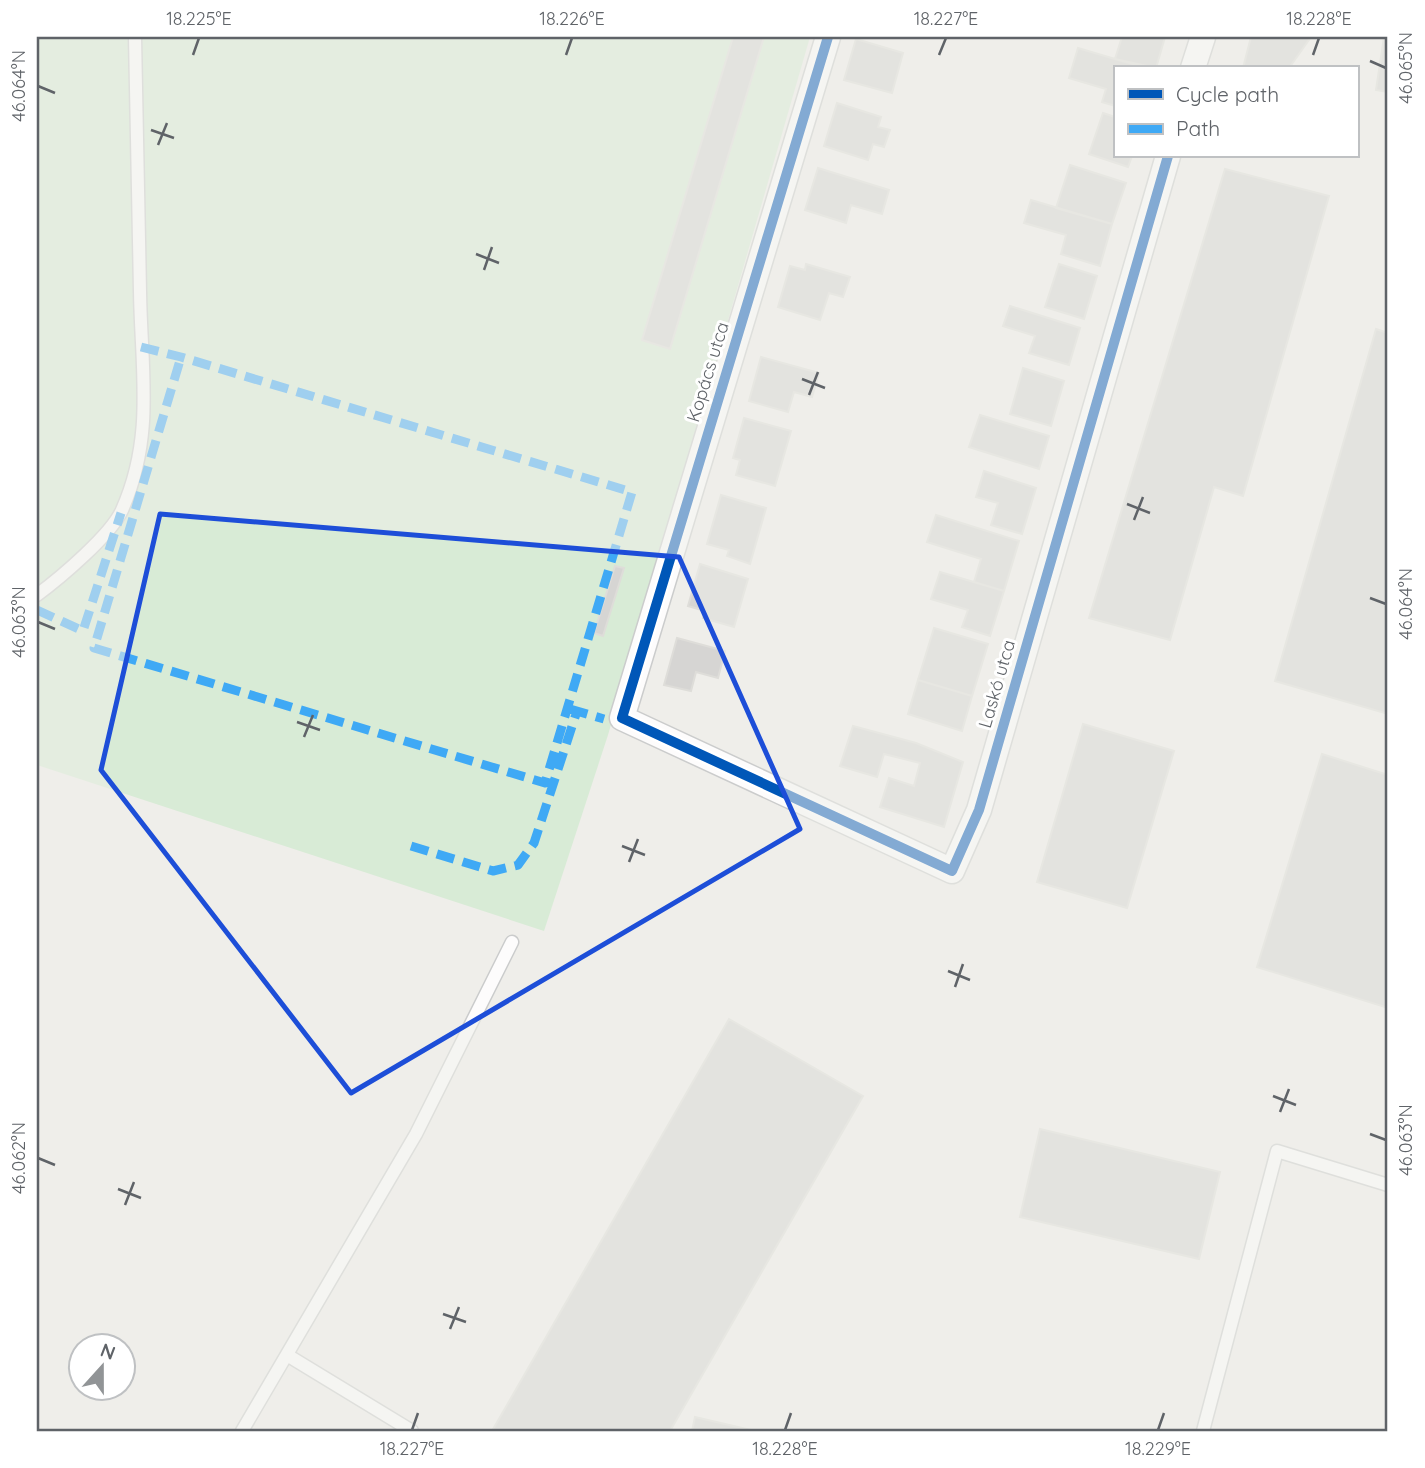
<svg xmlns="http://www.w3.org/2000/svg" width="1425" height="1468" font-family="Quicksand,sans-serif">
<rect width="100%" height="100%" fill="#efeeea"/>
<path fill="#d8ebd6" d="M37,37h773l-202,698 -64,196 -507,-166z"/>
<path fill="#d6d5d3" stroke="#deddd9" stroke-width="2" d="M733,37h31l-94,312 -28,-9z
M1122,37h43l-9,31 -41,-9z
M1251,37h60l-22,31h-46z
M1384,37h4v55l-12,-2z
M856,39l47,14 -11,40 -48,-13z
M1078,48l37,11 32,9h-32v38l-13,-4 4,-13 -37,-11z
M837,103l44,14 -3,10 12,3 -6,17 -11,-3 -5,16 -44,-14z
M1103,113l12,4v39h17l-4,11 -39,-13z
M1070,165l56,18 -14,41 -56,-16z
M818,168l71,22 -7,24 -31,-9 -5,18 -41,-13z
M1225,169l104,27 -86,300 -29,-9 -44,153 -81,-22z
M1031,200l81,24 -12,42 -39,-12 5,-19 -42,-12z
M806,264l44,13 -7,20 -14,-4 -9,27 -42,-13 12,-41 15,4z
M1059,264l38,12 -13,43 -39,-12z
M1010,306l70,22 -11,37 -40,-12 6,-17 -32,-10z
M1376,329l12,4v381l-113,-33z
M761,357l58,16 -7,24 -18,-5 -6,20 -39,-11z
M1023,368l41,13 -13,45 -41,-12z
M980,415l69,21 -10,33 -70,-22z
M744,418l47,13 -16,55 -39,-11 4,-15 -7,-2z
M984,471l52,17 -14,46 -31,-9 7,-22 -22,-6z
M721,495l45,13 -16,56 -23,-8 2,-6 -22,-6z
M936,515l83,26 -15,50 -30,-9 7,-23 -54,-17z
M700,564l48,15 -14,48 -31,-9 2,-7 -17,-5z
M615,566l9,2 -21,68 -9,-3z
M940,572l64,19 -14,45 -28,-9 6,-17 -37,-11z
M934,628l54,16 -16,52 -54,-16z
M677,638l48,13 -7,27 -22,-6 -5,19 -27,-6z
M918,680l54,16 -10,35 -54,-17z
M1083,724l91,27 -47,157 -90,-26z
M853,726l63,17 47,19 -19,65 -64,-20 9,-29 25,8 6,-23 -36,-9 -7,23 -37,-11z
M1322,754l66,21v233l-131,-41z
M729,1019l134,77 -193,335h-178z
M1040,1129l180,43 -21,87 -179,-42z
M695,1417l60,14h-63z"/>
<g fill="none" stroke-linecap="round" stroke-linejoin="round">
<g stroke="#cbcccc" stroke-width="15">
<path id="lane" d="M37,595c23,-17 74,-60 85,-85 33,-74 19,-141 18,-219 -2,-85 -3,-169 -5,-254
M287,1355l125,76
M242,1431l174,-297 96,-192
M1203,1431l74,-280 111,34"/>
</g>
<g stroke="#cbcccc" stroke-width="27">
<path id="street" d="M828,37l-206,681 330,153 27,-61 189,-654
M1193,68l10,-31"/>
</g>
<use href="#lane" stroke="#fdfcfc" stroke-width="12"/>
<use href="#street" stroke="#fdfcfc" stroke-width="24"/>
<path stroke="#3fa9f5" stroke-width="9" stroke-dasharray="18 9" stroke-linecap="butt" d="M141,347l40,10 451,135 -87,291 -451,-135 87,-291
M37,610l46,21 38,-118
M570,709l34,10
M411,846l82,25 25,-6 16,-22 43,-132"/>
<g stroke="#fff" stroke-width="15">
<path id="cycleway" d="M828,37l-206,681 330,153 27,-61 189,-654"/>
</g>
<use href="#cycleway" stroke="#0057b8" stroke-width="10"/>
</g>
<path d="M0 0H1425V1468H0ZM160,514l519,43 121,272 -449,264 -250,-323z" fill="#efeeea" fill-opacity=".55" fill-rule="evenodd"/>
<path fill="none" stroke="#1d4ed8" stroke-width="5" stroke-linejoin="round" d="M160,514l519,43 121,272 -449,264 -250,-323z"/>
<path fill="none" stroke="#5f6368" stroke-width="2.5" d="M193,55l6,-17M566,55l6,-17M939,55l7,-17M1313,55l6,-17M1370,61l16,7M38,86l17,7M151,130l23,8M158,145l9,-22M476,254l23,9M484,270l8,-23M802,379l23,9M809,395l9,-23M1127,504l23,9M1134,520l9,-23M1370,598l16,6M38,622l17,7M297,722l23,8M304,737l9,-22M622,846l23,9M629,862l9,-23M948,971l22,9M955,987l8,-23M1273,1096l23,9M1280,1112l9,-23M1370,1134l16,6M38,1158l17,7M118,1189l23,9M125,1205l9,-23M443,1314l23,8M450,1329l9,-22M412,1430l6,-17M785,1430l6,-17M1158,1430l6,-17"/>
<g text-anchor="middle" stroke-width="6" stroke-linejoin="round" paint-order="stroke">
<g font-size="18" fill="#5f6368" stroke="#fff">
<text transform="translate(708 372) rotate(-73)" y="6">Kopács utca</text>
<text transform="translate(997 684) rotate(-74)" y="6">Laskó utca</text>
</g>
</g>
<rect width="1425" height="1468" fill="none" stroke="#ffffff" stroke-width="77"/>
<rect x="1114" y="66" width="245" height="91" fill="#ffffff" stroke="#bfc1c3" stroke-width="2"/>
<rect x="1128" y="89" width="35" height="10" fill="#0057b8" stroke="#bfc1c3" stroke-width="2"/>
<text x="1176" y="102" font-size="21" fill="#5f6368">Cycle path</text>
<rect x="1128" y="124" width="35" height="10" fill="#3fa9f5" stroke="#bfc1c3" stroke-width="2"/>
<text x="1176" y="136" font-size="21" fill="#5f6368">Path</text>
<g transform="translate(102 1367) rotate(21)"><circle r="33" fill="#ffffff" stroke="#bfc1c3" stroke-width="2"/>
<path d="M0-5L12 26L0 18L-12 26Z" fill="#919496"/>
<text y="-10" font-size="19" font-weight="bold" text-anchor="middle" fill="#5f6368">N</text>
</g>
<rect x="38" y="38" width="1348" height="1392" fill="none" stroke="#5f6368" stroke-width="2.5"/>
<g font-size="18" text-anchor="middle" fill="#5f6368">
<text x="199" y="25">18.225°E</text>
<text x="572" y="25">18.226°E</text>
<text x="946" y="25">18.227°E</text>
<text x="1319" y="25">18.228°E</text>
<text transform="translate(1406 68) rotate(-90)" y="6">46.065°N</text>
<text transform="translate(19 86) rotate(-90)" y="6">46.064°N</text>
<text transform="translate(1406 604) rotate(-90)" y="6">46.064°N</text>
<text transform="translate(19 622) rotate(-90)" y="6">46.063°N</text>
<text transform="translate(1406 1140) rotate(-90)" y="6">46.063°N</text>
<text transform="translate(19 1158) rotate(-90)" y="6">46.062°N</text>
<text x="412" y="1455">18.227°E</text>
<text x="785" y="1455">18.228°E</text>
<text x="1158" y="1455">18.229°E</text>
</g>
</svg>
